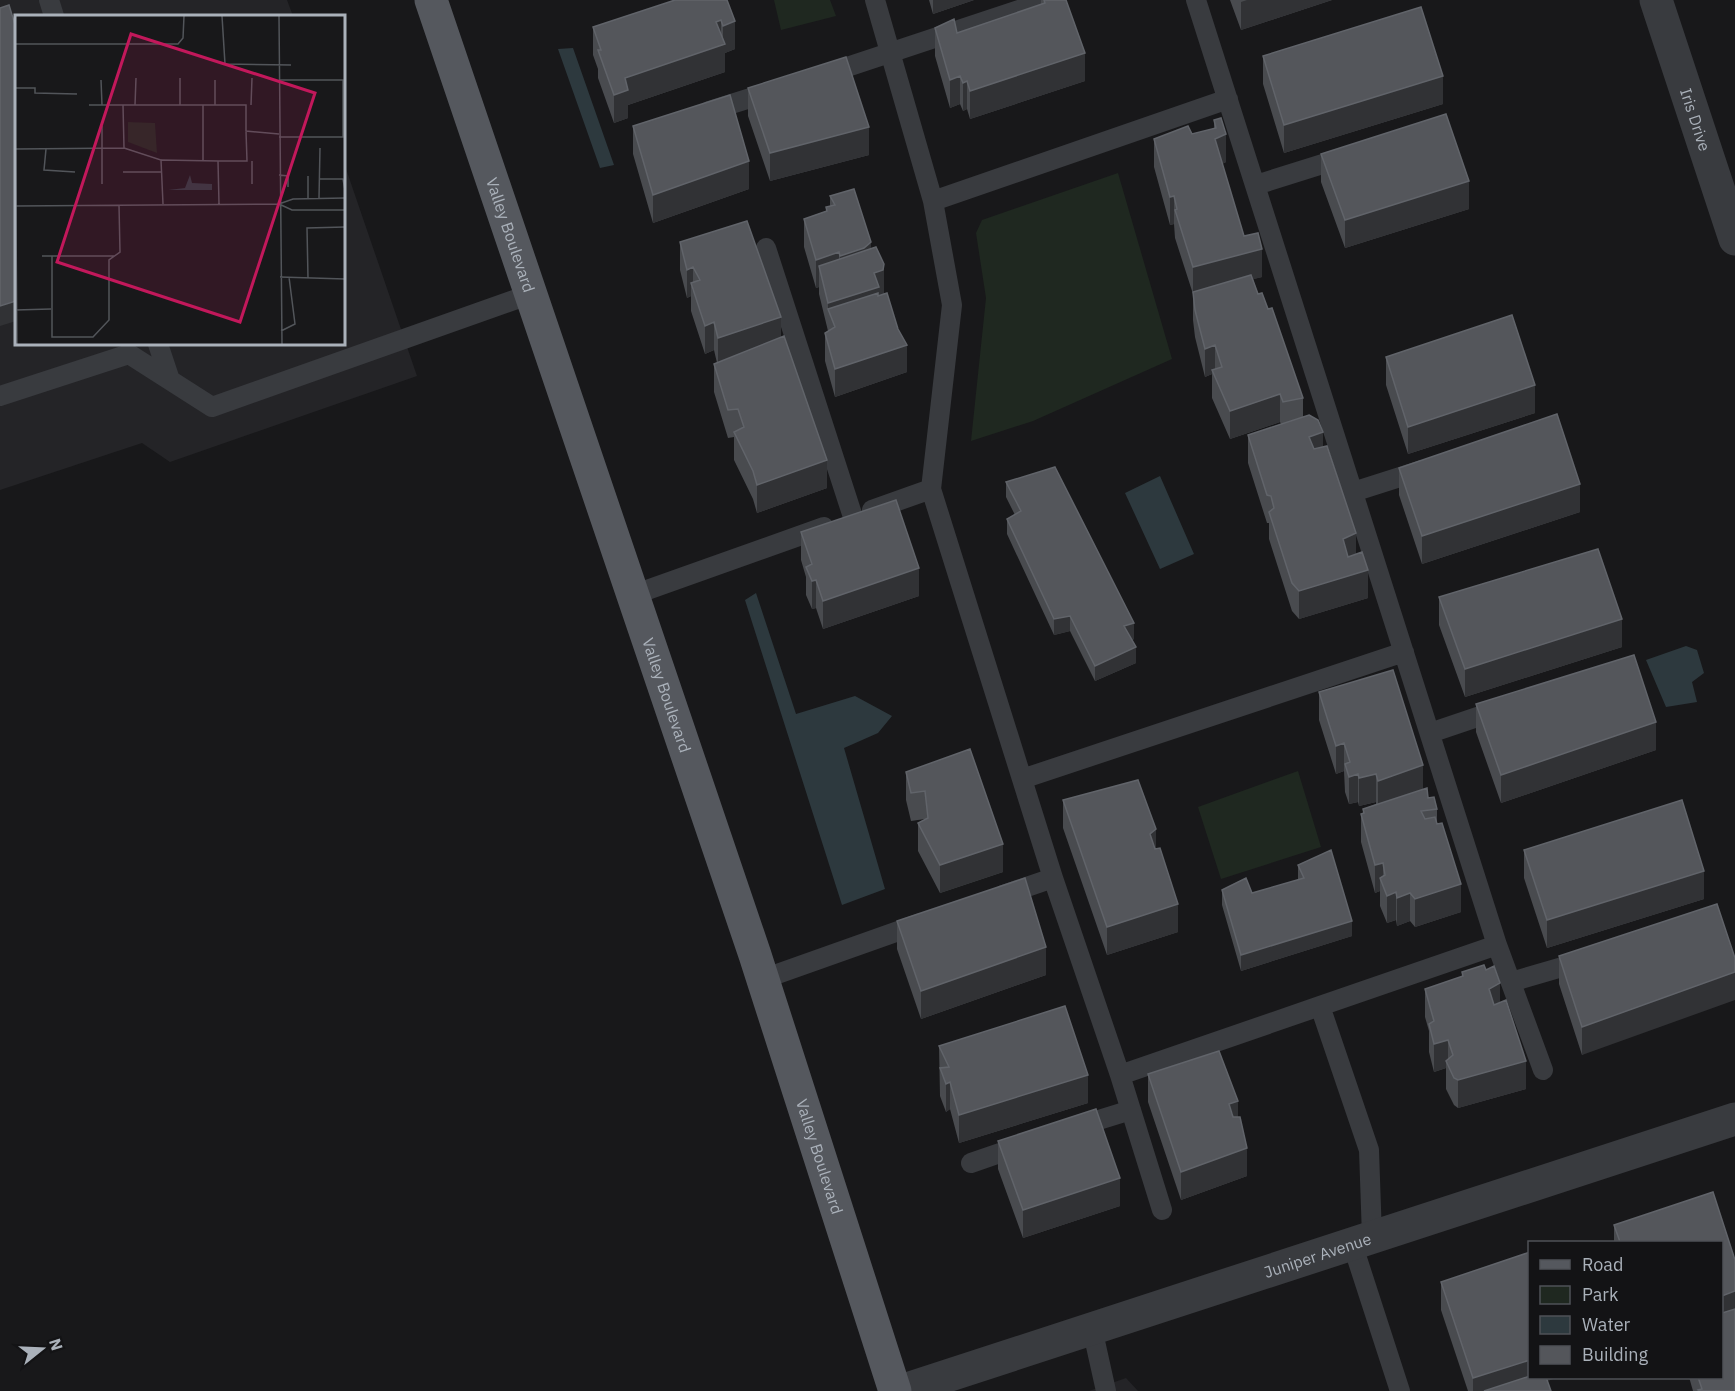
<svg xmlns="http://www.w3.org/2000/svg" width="1735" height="1391" font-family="'IBM Plex Sans',sans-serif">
<rect width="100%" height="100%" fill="#18181a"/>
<path fill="#242427" d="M0,0h287l6,16h-277v328h328v-181l73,213 -247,86 -28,-19 -142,47z
M1126,1378l12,13h-49z"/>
<path fill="#1f2820" d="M774,0h56l6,16 -55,14z
M1118,173l54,186 -139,62 -62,20 15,-143 -10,-65 6,-13z
M1298,771l23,76 -100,32 -23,-72z"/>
<path fill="#2d393e" d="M573,48l41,117 -14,3 -42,-119z
M1160,476l34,78 -34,15 -35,-76z
M756,593l40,121 59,-18 37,20 -14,17 -34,15 41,141 -43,16 -97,-305z
M1686,646l11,4 7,23 -12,9 5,20 -31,5 -20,-47z"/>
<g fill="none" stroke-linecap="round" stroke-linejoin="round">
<path stroke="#393b3f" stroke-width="20" d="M49,0l5,16
M875,0l58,201 295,-102
M1196,0l301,945 -177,61 49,144 3,87
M823,75l214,-71
M709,111l64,-20
M1256,185l89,-28
M766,248l87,269
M158,344l12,36
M0,396l129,-42 83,53 319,-113
M931,489l122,389 -50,17
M1353,492l69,-22
M872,510l59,-21 21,-184 -19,-104
M633,595l191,-68
M1430,733l71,-24
M1022,779l382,-127
M1053,878l67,197 200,-69
M1497,945l46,125
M763,979l158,-56
M1511,982l72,-21
M1120,1075l42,135
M1076,1127l55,-17
M971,1163l52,-18
M1352,1243l48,148
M1092,1328l14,63"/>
<path stroke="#393b3f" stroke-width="33" id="s1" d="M1656,0l79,239"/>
<path stroke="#393b3f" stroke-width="33" id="s2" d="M901,1391l834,-272"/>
<path stroke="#55585e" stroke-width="33" id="s3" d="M431,0l324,955 140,436"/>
</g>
<path fill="#494b4f" d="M727,0l8,49 -10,4v19l-97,33v13l-14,5 -16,-45v-9l-5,-14v-28z
M929,0h45l-41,14z
M1041,0h25l19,81 -115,38 -3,-10 -4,2 -3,-7 -10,4 -15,-52v-28l22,5 84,-29z
M1230,0h102l-91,30z
M1263,56l180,48 -159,49 -21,-69z
M748,88l121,67 -99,26 -22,-65z
M1214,120l12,42 -4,2 22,72 18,41 -9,2 5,15 10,15 35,89v19l20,30 33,107 12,44 -69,21 -7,-8 -23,-72v-16h-2l-19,-60v-28l33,-11 -1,-2 -50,17 -18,-41v-24l-7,3 -10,-40 -2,-17v-26l-18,-56 -1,-14 -4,1 -16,-58v-28l38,-5 22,-5z
M633,126l116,63 -96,34 -20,-69z
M1321,154l148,55 -124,39 -24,-66z
M830,196l41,53 13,43v2l23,78 -72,25 -10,-36v-28l3,-2 -9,-37v-7l-3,1 -12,-41v-28l22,-8v-4l4,-1z
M680,242l101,95 46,151 -70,25 -4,-14 -19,-39v-23l-6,1 -14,-46v-28l3,-1 -3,-13 -9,4 -14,-43v-15l-4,2 -7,-28z
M1386,357l149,56 -127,41 -22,-69z
M1399,468l181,44 -158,52 -23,-69z
M1006,482l128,157 -2,1 4,23 -41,18 -25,-50 -16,4 -47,-101v-15l8,-4 -9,-18z
M801,532l118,64 -96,33 -7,-21 -4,1 -6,-14v-18l-5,-17z
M1439,597l183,50 -157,50 -26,-72z
M1319,692l104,97 14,20v15l24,88 -46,15 -5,-6 -13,5 -1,-6 -9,3 -7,-17v-15l-5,2 -14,-51v-28l2,-1v-4l13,-5v-2l-17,4 -1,-4 -9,2 -4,-12 -1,-21 -8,3 -17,-54z
M1476,704l180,46 -155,53 -25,-71z
M906,772l97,100 -63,21 -22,-42v-28l7,-4 -14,2 -5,-21z
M1063,800l93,49 22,83 -71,23 -44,-127z
M1524,850l180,49 -157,49 -23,-70z
M1298,865l54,71 -111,35 -19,-66v-15l30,3 46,-13z
M897,921l149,54 -125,44 -24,-70z
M1559,956l176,2 -153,97 -23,-71z
M1462,972l38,30 26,87 -68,19 -4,-3 -8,-16v-21l-12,4 -5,-20v-21l-4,-14v-28l37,-12z
M939,1046l149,57 -129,40 -9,-34 -4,3 -6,-16z
M1148,1074l90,43 9,59 -66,24 -33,-98z
M998,1141l122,65 -97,32 -25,-69z
M1713,1192l22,68v131h-42l-4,-14h33v-135h-108v-17z
M1441,1282l106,99 4,10h-83l-27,-81z"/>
<path fill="#313235" d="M933,0h41l-41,14z
M1247,0h85l-91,30v-28z
M721,20v26l2,-1v-19l12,-5v28l-10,4v19l-97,33v13l-14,5v-28l11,-17 91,-56z
M1085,53v28l-115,38v-28z
M960,76v28l-10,4v-28z
M1443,76v28l-159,49v-28z
M967,81v28l-4,2v-28z
M869,127v28l-99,26v-28z
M1226,134v28l-11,5v-28z
M749,161v28l-96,34v-28z
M1469,181v28l-124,39v-28z
M1174,196v28l-4,1v-28z
M871,242v28l-31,14v-28z
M1262,249v28l-69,18v-28z
M839,252v28l-20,-14v21l-3,1v-28z
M884,264v28l-1,6 -48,29 -7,-18v22v-28l46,-30z
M693,267v24l-2,-8v13l-4,2v-28z
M16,301v20l-16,5v-20z
M781,317v28l-63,21v-28z
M714,322v28l-9,4v-28z
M907,345v27l-72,25v-28z
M1215,345v28l-3,-3v4l-7,3v-28z
M1535,385v28l-127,41v-27z
M1280,394v28l-50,17v-28z
M1323,432v28l-14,5v-28z
M827,460v28l-70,25v-28z
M1580,484v28l-158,52v-28z
M1356,533v28l-13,6v-28z
M919,568v28l-96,33v-28z
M1368,570v28l-69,21v-28z
M816,580v28l-4,1v-28z
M1070,616v15l-16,4v-16z
M1622,619v28l-157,50v-28z
M1134,623v16l-10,3v-16z
M1136,647v16l-41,18v-15z
M1656,722v28l-155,53v-28z
M1344,743v28l-8,3v-28z
M1423,765v28l-45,16v-28z
M1358,774v28l-9,2v-27z
M1376,774v28l-17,4v-28z
M1156,829v28l-6,-23z
M1003,844v28l-63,21v-28z
M1383,863v21l-3,-6v13l-5,2v-28z
M1704,871v28l-157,49v-28z
M1461,884v28l-46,15v-28z
M1396,892v28l-9,3v-27z
M1410,893v28l-13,5v-28z
M1178,904v28l-71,23v-28z
M1352,921v15l-111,35v-16z
M1046,947v28l-125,44v-28z
M1735,972v28l-153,55v-28z
M1500,983v28l-11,6v-28z
M1448,1040v26l-2,-5v7l-12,4v-28z
M1526,1061v28l-68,19v-28z
M1088,1075v28l-129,40v-28z
M950,1082v27l-4,3v-28z
M1238,1101v28l-9,-25z
M1247,1148v28l-66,24v-28z
M1120,1178v28l-97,32v-28z
M1735,1291v28l-13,5v-28z
M1530,1360v17h29l-40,14h-46v-13z"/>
<path fill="#54565b" stroke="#61646a" stroke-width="1.5" d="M675,0h52l8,21 -12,5 -2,-6 -5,2 9,22 -100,34 3,12 -14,5 -16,-45h3l-8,-23z
M1044,0h22l19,53 -115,38 -3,-10 -4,2 -3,-7 -10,4 -15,-52 19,-9 3,14 88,-30z
M9,5l7,23v273l-16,5v-298z
M1421,7l22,69 -159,49 -21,-69z
M846,57l23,70 -99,26 -22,-65z
M730,95l19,66 -96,34 -20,-69z
M1446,114l23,67 -124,39 -24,-66z
M1221,118l5,16 -11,5 29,97 14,-3 4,16 -69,18 -18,-57 2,-1 -3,-13 -4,1 -16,-58 34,-13 4,8 24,-6 -2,-8z
M854,189l17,53 -7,6 -24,8 -1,-4 -23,8 -12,-41 23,-8 -1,-4 9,-2 -5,-9z
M747,221l34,96 -63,21 -4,-16 -9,4 -14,-43 9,-3 -7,-13 -6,3 -7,-28z
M876,247l8,17 -1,6 -9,3 5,14 -51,16 -9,-37z
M1251,275l7,19 4,-1 6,16 4,-1 31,90 -20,4 -3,-8 -50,17 -18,-41 10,-3 -7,-22 -10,4 -10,-39 -2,-18z
M878,293v3l9,-3 11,36 9,16 -72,24 -10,-36 10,-6 -7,-18z
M1512,315l23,70 -127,42 -22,-70z
M784,336l43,124 -70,25 -4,-14 -19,-39 10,-5 -6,-18 -10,1 -14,-46z
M1557,414l23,70 -158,52 -23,-68z
M1309,415l9,5 5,12 -14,5 5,12 13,-3 29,87 -13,6 5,18 14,-5 6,18 -69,21 -7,-8 -23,-71 5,-4 -3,-12 -4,-1 -19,-60z
M1055,467l79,156 -10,3 12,21 -41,19 -25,-50 -16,3 -47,-100 14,-8 -15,-29z
M896,500l23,68 -96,33 -7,-21 -4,1 -6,-14 6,-3 -11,-32z
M1598,549l24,70 -157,50 -26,-72z
M1634,655l22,67 -155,53 -25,-71z
M1393,670l30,95 -45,16 -2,-7 -17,4 -1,-4 -9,3 -4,-13 5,-2 -6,-19 -8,3 -17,-54z
M970,749l33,95 -63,21 -22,-42 10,-5 -3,-27 -14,2 -5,-21z
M1138,780l18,49 -6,5 5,15 5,-1 18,56 -71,23 -44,-127z
M1427,788l1,10 6,-1 3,12 -16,2 4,8 10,-2 2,7 5,-1 19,61 -46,15 -5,-6 -13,5 -1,-6 -9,4 -7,-18 5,-3 -2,-12 -8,2 -14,-51 3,-1 -1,-4z
M1682,800l22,71 -157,49 -23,-70z
M1331,850l21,71 -111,34 -19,-65 24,-12 6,15 52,-15 -6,-13z
M1025,878l21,69 -125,44 -24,-70z
M1717,904l18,54v14l-153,55 -23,-71z
M1484,965l2,5 8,-4 6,17 -11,6 5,16 12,-5 20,61 -68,19 -4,-2 -8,-17 7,-6 -5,-15 -14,4 -5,-20 5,-3 -9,-32 38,-13 -1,-4z
M1065,1006l23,69 -129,40 -9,-33 -4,2 -6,-16 9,-1 -10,-21z
M1219,1051l19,50 -9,3 4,13h7l7,31 -66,24 -33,-98z
M1096,1109l24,69 -97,32 -25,-69z
M1713,1192l22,68v31l-13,5v-54h-102l-6,-17z
M1530,1252v108l-57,18 -32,-96z
M1735,1309v82h-36l-1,-1 4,-1 -4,-12h24v-64z
M1530,1376v1h16l5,14h-67z"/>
<g text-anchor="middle" stroke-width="5" stroke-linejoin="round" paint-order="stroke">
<g font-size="16" fill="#aab1ba" stroke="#131315">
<text dy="6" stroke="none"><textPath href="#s1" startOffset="126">Iris Drive</textPath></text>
<text dy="6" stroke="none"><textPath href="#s3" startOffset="248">Valley Boulevard</textPath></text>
<text dy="6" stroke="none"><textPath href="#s3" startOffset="734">Valley Boulevard</textPath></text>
<text dy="6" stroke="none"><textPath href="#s3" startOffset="1220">Valley Boulevard</textPath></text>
<text dy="6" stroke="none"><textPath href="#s2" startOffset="438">Juniper Avenue</textPath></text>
</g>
</g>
<g transform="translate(15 15)">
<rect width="330" height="330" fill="#18181a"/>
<path d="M113,107l27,1 2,30 -29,-11z" fill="#1f2820"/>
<path d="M175,160l2,8 20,1v6h-44l17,-2z" fill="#2d393e"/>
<path fill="none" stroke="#52555a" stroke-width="1.5" d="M207,1l3,48 66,1M264,1l3,328M0,29h163l5,-6 1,-22M165,63v27M86,65l1,25M200,65v25M264,65h64v57h-64M0,73h20v5l42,1M0,87l2,242M74,90h157v26l33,3M120,90l1,-27M188,90v56M236,90l1,-27M87,111v58M109,133l37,12 2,44M1,134l108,-1 -1,-43M31,134l-2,21 31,2M146,145l57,1 1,43M203,146h29l-1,-30M237,146v23M108,157h39M264,160l9,1v11M305,164h23l2,11M304,183l1,-50M293,184v-23M264,189l13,6h53M0,191l264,-2 14,-5 52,-1M27,241h72M37,241v81h41l16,-17v-60l11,-8 -1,-47M265,262l65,2M293,263l-1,-50 38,-1M0,295l36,-1M266,316l14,-7 -6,-47"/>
<path fill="#c2185b" fill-opacity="0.15" stroke="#c2185b" stroke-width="3" d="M116,19l184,59 -75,229 -183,-60z"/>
<rect width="330" height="330" fill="none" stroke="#aab1ba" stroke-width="3"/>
</g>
<rect x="1528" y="1241" width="195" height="138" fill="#131315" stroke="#4f5257" stroke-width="1.5"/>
<rect x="1540" y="1260" width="30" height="9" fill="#55585e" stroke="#4f5257" stroke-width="1.5"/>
<text x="1582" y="1271" font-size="18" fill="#aab1ba">Road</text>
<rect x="1540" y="1286" width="30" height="18" fill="#1f2820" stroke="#4f5257" stroke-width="1.5"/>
<text x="1582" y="1301" font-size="18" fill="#aab1ba">Park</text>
<rect x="1540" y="1316" width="30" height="18" fill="#2d393e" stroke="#4f5257" stroke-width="1.5"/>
<text x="1582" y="1331" font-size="18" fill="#aab1ba">Water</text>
<rect x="1540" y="1346" width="30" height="18" fill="#54565b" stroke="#4f5257" stroke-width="1.5"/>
<text x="1582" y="1361" font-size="18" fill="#aab1ba">Building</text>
<g transform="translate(42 1349) rotate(72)" stroke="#131315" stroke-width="4.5" paint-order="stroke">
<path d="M0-4.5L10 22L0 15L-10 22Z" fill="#aab1ba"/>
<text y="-9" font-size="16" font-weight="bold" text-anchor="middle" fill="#aab1ba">N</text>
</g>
</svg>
